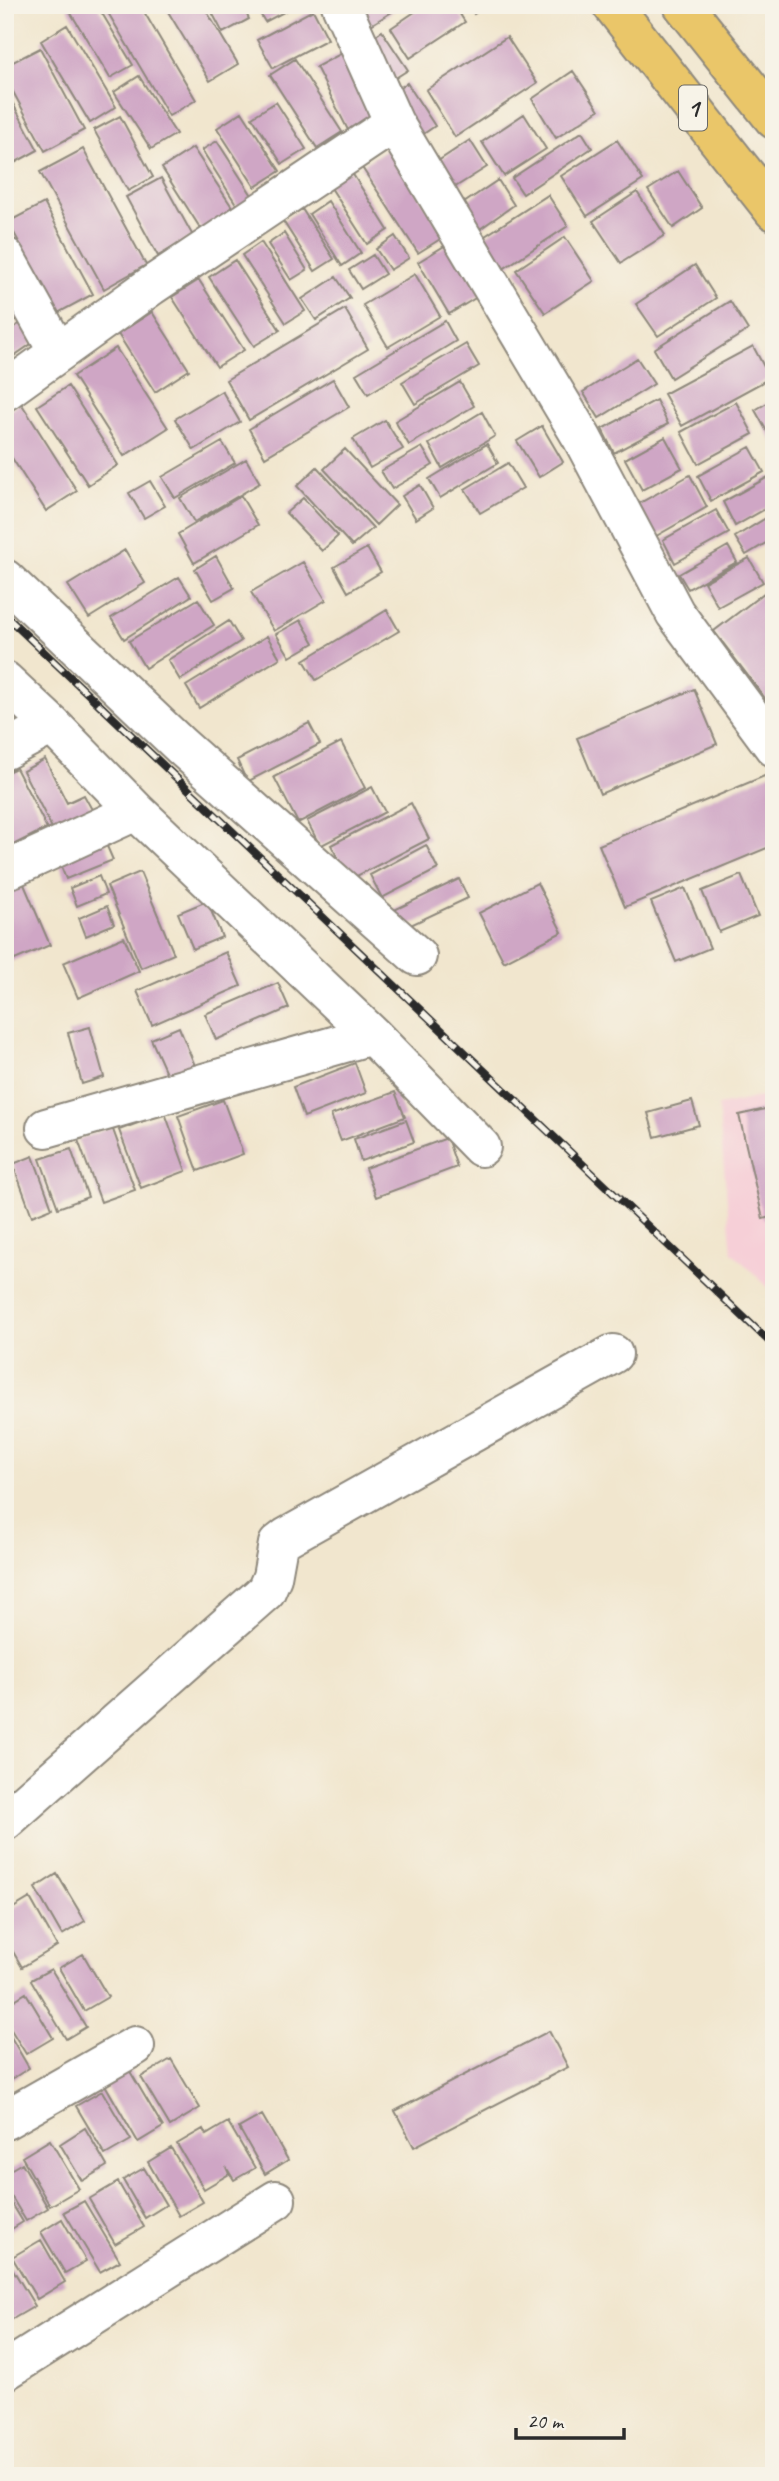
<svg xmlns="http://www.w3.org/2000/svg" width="779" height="2481" font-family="Caveat,sans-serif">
<rect width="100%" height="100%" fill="#f7f3e8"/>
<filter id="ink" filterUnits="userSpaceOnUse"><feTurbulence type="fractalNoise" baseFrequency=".0143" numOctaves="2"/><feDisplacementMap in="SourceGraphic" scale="14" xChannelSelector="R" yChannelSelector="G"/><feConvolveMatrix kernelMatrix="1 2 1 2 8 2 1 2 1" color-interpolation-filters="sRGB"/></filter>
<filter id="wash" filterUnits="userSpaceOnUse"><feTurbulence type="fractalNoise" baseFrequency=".00686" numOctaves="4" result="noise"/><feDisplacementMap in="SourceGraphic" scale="28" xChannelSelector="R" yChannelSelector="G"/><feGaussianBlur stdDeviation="1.57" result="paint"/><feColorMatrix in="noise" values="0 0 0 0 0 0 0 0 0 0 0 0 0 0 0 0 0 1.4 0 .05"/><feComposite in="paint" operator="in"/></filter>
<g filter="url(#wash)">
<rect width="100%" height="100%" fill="#f1e6ce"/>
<path fill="#f6cfd7" d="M774,1094v199l-42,-41 -14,-146z"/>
<g id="blocks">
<path fill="#cfa6c5" d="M66,5h31l36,60 -23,13z
M105,5h35l56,95 -27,16 -65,-110z
M164,5h39l35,59 -28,17z
M208,5h34l7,14 -26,14z
M255,5h42l-32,17z
M345,5h58l-42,26z
M425,5h29l11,17 -55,36 -19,-30z
M469,5h18l-13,9z
M313,10l15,29 -55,29 -16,-28z
M67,25l49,82 -26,16 -49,-82z
M382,31l26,39 -19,12 -24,-39z
M507,37l30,46 -82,54 -29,-47z
M40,48l44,82 -39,21 -40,-74v-11z
M342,53l36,72 -26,13 -36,-71z
M295,59l47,73 -25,16 -47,-73z
M573,71l26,39 -43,28 -24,-39z
M139,76l37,58 -25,15 -37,-57z
M407,83l28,43 -19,13 -28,-43z
M5,89l33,61 -31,17 -2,-4z
M276,102l30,47 -24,15 -30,-47z
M242,112l38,59 -25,16 -38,-59z
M524,114l22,35 -42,27 -22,-34z
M120,116l33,61 -25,14 -34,-61z
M582,132l10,16 -69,46 -11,-16z
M470,140l17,27 -38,24 -17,-26z
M617,140l26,40 -56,36 -26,-40z
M217,141l36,56 -15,10 -36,-57z
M193,148l45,68 -32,21 -44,-69z
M389,148l56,88 -27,17 -57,-87z
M83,149l63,116 -42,24 -64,-117z
M347,165l41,65 -21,14 -41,-64z
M678,171l24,37 -29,20 -25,-38z
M161,178l32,58 -35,20 -32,-59z
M498,180l16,25 -37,26 -16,-26z
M637,192l28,43 -44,28 -28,-42z
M548,195l20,31 -65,43 -21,-31z
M328,201l33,52 -19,13 -33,-52z
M44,203l49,91 -35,19 -50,-91z
M302,209l32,50 -19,12 -32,-50z
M284,233l23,37 -16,10 -23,-36z
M395,236l14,22 -19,12 -14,-21z
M565,237l29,44 -49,32 -29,-43z
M261,242l44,69 -19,12 -44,-68z
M451,242l31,52 -33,20 -31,-52z
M373,255l12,19 -24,15 -12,-19z
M235,260l45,70 -26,16 -45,-69z
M695,265l21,33 -58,38 -22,-32z
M415,274l25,42 -52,31 -25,-42z
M336,277l14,21 -34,22 -14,-21z
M199,280l45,70 -27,17 -45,-70z
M5,287l19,27 -19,13z
M730,301l18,29 -77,48 -17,-29z
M345,309l23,40 -119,71 -23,-40z
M152,312l37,58 -34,22 -37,-58z
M445,321l11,20 -88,53 -12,-20z
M21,323l13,19 -29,20v-29z
M466,344l13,22 -64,38 -13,-22z
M753,346l17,32 -88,48 -18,-32z
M116,348l52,80 -44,28 -51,-80z
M637,358l17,26 -55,34 -16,-26z
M333,379l16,28 -84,50 -16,-28z
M460,382l14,24 -65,39 -14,-24z
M68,386l50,79 -30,20 -51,-79z
M222,391l18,31 -46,28 -19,-31z
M774,399v45l-19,-34z
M656,400l12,24 -54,29 -12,-24z
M736,402l17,32 -55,30 -17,-32z
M21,403l56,88 -31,20 -41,-64v-34z
M482,412l13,24 -53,32 -13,-24z
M385,420l18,29 -33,19 -17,-29z
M542,426l21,36 -24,15 -22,-36z
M665,437l17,31 -40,22 -17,-31z
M222,442l13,21 -60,35 -13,-21z
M487,444l11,19 -58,35 -11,-19z
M422,447l11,18 -41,24 -11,-18z
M750,447l14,25 -53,29 -13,-25z
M345,449l52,56 -21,20 -52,-56z
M246,459l14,24 -66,39 -14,-24z
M508,463l15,25 -43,25 -15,-24z
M317,467l56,61 -21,18 -55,-60z
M690,475l17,32 -56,32 -18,-32z
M770,476l4,8v20l-39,22 -12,-24z
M150,481l15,25 -21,12 -15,-25z
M420,485l13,23 -17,11 -14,-23z
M241,496l17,29 -64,38 -16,-29z
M303,498l35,38 -16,15 -36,-38z
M716,510l13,23 -54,30 -12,-23z
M774,513v25l-28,17 -11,-18z
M728,546l9,16 -49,27 -9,-15z
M367,548l14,24 -33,20 -14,-25z
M125,550l20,33 -56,35 -21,-33z
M216,556l18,32 -21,12 -18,-31z
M749,558l14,24 -45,25 -14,-25z
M303,562l23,38 -52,31 -23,-39z
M179,577l12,19 -67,43 -13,-21z
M764,593l10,13v104l-60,-79z
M198,599l16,26 -69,43 -16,-27z
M387,610l12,21 -83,49 -12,-20z
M301,620l13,23 -24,14 -14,-23z
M229,621l12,20 -61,39 -12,-20z
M267,636l13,22 -81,50 -13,-22z
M694,689l23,55 -117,50 -23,-56z
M309,723l11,21 -73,38 -10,-22z
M341,742l24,46 -67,35 -24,-46z
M45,759l22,44 17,-8 12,22 -39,21 -34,-67z
M16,768l31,60 -34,17 -8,-15v-57z
M774,772v73l-149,62 -26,-62z
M372,787l13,25 -65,34 -13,-25z
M411,803l18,36 -80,41 -18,-35z
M103,837l10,23 -47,19 -9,-22z
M426,845l12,24 -56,29 -12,-23z
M140,872l34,82 -33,14 -34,-82z
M741,875l17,41 -39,16 -17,-41z
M99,876l7,18 -29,12 -7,-18z
M459,879l9,19 -72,34 -8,-19z
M23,882l27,63 -40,17 -5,-11v-61z
M537,883l25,49 -58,30 -25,-49z
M685,888l25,60 -34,14 -25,-60z
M207,901l15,36 -29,12 -15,-36z
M107,906l7,18 -28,12 -7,-18z
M124,937l15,34 -61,27 -15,-35z
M226,952l15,34 -89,39 -15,-34z
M278,983l11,25 -73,32 -11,-26z
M90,1027l14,50 -22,7 -14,-51z
M179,1027l19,46 -27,11 -20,-45z
M355,1063l11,30 -62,24 -11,-30z
M395,1092l10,25 -64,24 -10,-26z
M223,1100l20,54 -45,17 -20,-55z
M692,1101l7,24 -44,12 -7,-24z
M774,1107v109l-11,3 -24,-104z
M165,1113l21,58 -45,17 -22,-58z
M406,1120l8,22 -53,19 -7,-22z
M112,1127l23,63 -34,12 -23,-62z
M447,1138l10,29 -81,30 -11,-29z
M71,1149l17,48 -30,11 -18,-49z
M33,1156l19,52 -20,8 -19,-52z
M57,1874l28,47 -23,14 -27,-47z
M30,1898l27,48 -35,21 -17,-29v-25z
M83,1954l25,43 -24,14 -25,-43z
M5,1961l9,16 -9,5z
M51,1969l35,58 -20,12 -35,-59z
M26,1993l27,45 -27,16 -21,-34v-14z
M5,2027l24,41 -22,14 -2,-3z
M549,2031l19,36 -154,80 -19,-36z
M171,2059l29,49 -30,18 -29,-49z
M128,2068l35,59 -25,15 -34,-59z
M102,2091l29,49 -26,15 -29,-49z
M262,2115l26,45 -23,14 -26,-46z
M228,2122l27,46 -21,12 -8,-13 3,7 -25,15 -27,-45 26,-15 3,6z
M85,2128l22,38 -25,15 -22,-37z
M50,2140l29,49 -29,17 -28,-49z
M171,2148l32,54 -24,14 -31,-54z
M22,2163l26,45 -22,13 -21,-35v-13z
M144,2168l22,37 -21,13 -22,-38z
M118,2182l26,45 -29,17 -26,-45z
M5,2192l18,30 -18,11z
M84,2201l36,60 -20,11 -36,-60z
M62,2219l24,42 -21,12 -24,-41z
M41,2240l24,42 -28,17 -25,-42z
M12,2268l23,38 -24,14 -6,-9v-39z"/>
</g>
</g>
<g filter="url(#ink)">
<use href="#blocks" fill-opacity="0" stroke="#8e887c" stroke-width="2"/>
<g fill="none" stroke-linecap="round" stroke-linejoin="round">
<g stroke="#8e887c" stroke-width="42">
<path id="minor" d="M341,5l53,118 188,315 93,175 99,134
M5,257l53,95
M5,391l146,-105 243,-163
M5,579l176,167 236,210
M5,681l47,44 84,86 236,224 -326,93
M5,750l47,-25
M12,868l124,-57
M372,1035l109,112
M5,1821l261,-230 6,-14 6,-33 9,-7 326,-183
M5,2120l130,-74
M5,2371l271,-171"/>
</g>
<g stroke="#8e887c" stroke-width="42">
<path id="trunk" d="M612,5l162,206
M683,5l91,114"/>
</g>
<use href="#minor" stroke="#fff" stroke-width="38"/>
<use href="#trunk" stroke="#eac669" stroke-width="38"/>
<g stroke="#2b2b2b" stroke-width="8">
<path id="rail" d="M5,615l769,731"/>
</g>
<use href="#rail" stroke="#f7f3e8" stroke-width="5" stroke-dasharray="16" stroke-linecap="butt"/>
</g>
</g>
<g text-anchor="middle" stroke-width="5" stroke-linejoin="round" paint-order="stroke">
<rect fill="#f7f3e8" stroke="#686764" stroke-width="2" x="679" y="85.5" width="28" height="45" rx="5"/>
<g font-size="26" font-weight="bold" fill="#2b2b2b">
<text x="693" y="117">1</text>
</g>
</g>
<rect width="779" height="2481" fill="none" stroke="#f7f3e8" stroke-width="28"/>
<path d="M516 2428v10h108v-10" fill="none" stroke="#2b2b2b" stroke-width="3.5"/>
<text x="527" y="2428" font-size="21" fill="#2b2b2b" stroke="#f7f3e8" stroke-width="5" paint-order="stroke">20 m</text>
</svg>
